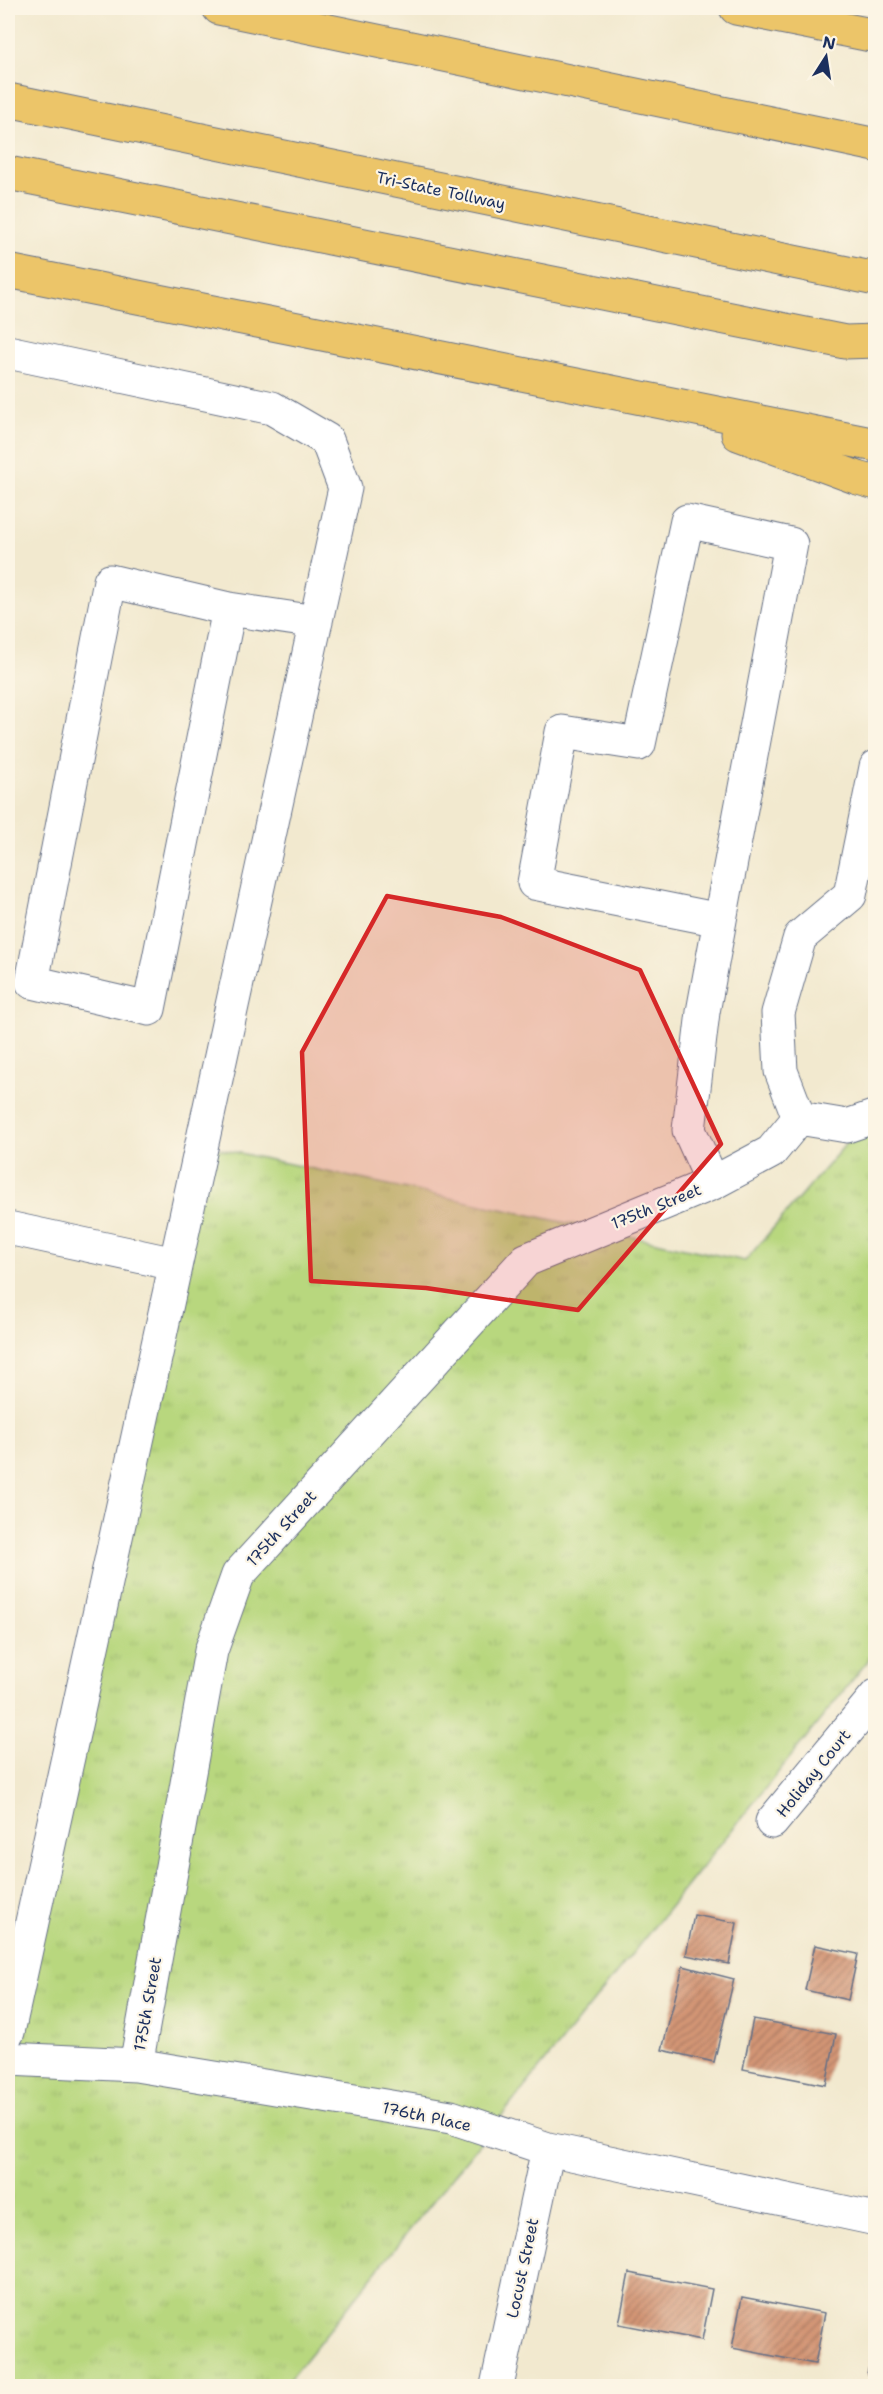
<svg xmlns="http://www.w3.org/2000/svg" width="883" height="2394" font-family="'Shantell Sans',sans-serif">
<defs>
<pattern id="grass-tufts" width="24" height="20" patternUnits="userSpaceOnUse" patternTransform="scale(1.5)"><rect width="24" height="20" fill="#b8d77e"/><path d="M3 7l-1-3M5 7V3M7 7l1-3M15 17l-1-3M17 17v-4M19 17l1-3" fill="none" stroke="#9eb96f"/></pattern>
<pattern id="building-hatch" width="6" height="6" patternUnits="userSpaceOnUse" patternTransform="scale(1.5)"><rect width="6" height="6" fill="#d39575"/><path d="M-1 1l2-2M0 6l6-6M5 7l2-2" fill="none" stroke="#aa7a63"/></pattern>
</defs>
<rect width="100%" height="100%" fill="#fcf5e5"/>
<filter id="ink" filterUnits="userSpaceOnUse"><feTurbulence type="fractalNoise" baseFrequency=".0167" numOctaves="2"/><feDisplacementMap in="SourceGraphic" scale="12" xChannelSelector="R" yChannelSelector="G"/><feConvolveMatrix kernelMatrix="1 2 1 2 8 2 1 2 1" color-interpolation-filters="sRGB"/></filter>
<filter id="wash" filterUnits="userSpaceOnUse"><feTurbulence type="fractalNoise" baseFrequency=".008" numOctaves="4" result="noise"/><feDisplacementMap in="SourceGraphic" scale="24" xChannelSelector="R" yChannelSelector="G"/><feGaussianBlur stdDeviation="1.35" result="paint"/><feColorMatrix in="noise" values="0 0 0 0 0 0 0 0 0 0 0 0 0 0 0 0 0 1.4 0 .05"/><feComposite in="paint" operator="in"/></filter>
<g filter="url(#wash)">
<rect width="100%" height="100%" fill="#f2e9cf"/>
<path fill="url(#grass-tufts)" stroke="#6a836e" stroke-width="1.5" d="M875,1110v542l-591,734h-276v-354l193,-887 544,116z"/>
<g id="blocks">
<path fill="url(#building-hatch)" d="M694,1915l43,8 -8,41 -43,-9z
M815,1945l43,9 -10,46 -43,-10z
M683,1966l51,13 -20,83 -52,-12z
M753,2019l83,15 -10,51 -83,-16z
M629,2273l83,16 -10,51 -83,-16z
M742,2297l83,16 -10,51 -83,-16z
M875,2343h1v33l-9,-2z"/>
</g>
</g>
<g filter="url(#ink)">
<use href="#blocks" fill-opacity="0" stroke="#667086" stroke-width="1.5"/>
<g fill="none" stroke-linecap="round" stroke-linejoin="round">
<g stroke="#667086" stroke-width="35">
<path id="minor" d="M8,352l264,56 55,32 18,48 -337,1544
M687,521l104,23 -71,376 -186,-37 28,-151 77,12z
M229,609l-80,400 -117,-27 78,-401 119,28 87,13
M799,1118l-18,-47 -3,-58 22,-76 50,-42 26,-128
M799,1118l48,8 29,-10
M713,1183l-24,-53 14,-118 17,-92
M8,1228l167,36
M772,1822l104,-126
M8,2059l128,6 315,52 97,32 328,70
M136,2065l75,-414 27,-76 288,-315 187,-77 58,-31 28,-34
M497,2386l51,-237"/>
</g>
<g stroke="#667086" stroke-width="35">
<path id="highway" d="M219,8l657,137
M736,8l140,28
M8,100l868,179
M8,173l837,169 31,-1
M8,271l868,174
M738,434l120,44 18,5"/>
</g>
<use href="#minor" stroke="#fff" stroke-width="33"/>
<use href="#highway" stroke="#ecc569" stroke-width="33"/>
</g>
</g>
<path fill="#d62828" fill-opacity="0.2" stroke="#d62828" stroke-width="4.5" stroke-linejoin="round" d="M387,896l114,21 139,53 81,174 -143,166 -152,-22 -115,-7 -9,-229z"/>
<g text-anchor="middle" stroke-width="4.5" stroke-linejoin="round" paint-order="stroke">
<g font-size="16" fill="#1b2f5e" stroke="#fcf5e5">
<text transform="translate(441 190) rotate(12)" y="6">Tri-State Tollway</text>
<text transform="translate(656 1206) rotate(-22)" y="6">175th Street</text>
<text transform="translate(281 1528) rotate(-48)" y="6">175th Street</text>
<text transform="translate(813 1773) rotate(-51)" y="6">Holiday Court</text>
<text transform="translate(147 2004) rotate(-80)" y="6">175th Street</text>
<text transform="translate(427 2116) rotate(12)" y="6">176th Place</text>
<text transform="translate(522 2268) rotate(-78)" y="6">Locust Street</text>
</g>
</g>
<rect width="883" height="2394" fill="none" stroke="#fcf5e5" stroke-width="30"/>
<g transform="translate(826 57) rotate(12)" stroke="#fcf5e5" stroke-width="4.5" paint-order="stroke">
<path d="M0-4.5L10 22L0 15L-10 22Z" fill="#1b2f5e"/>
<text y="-9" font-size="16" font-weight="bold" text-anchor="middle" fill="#1b2f5e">N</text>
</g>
</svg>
